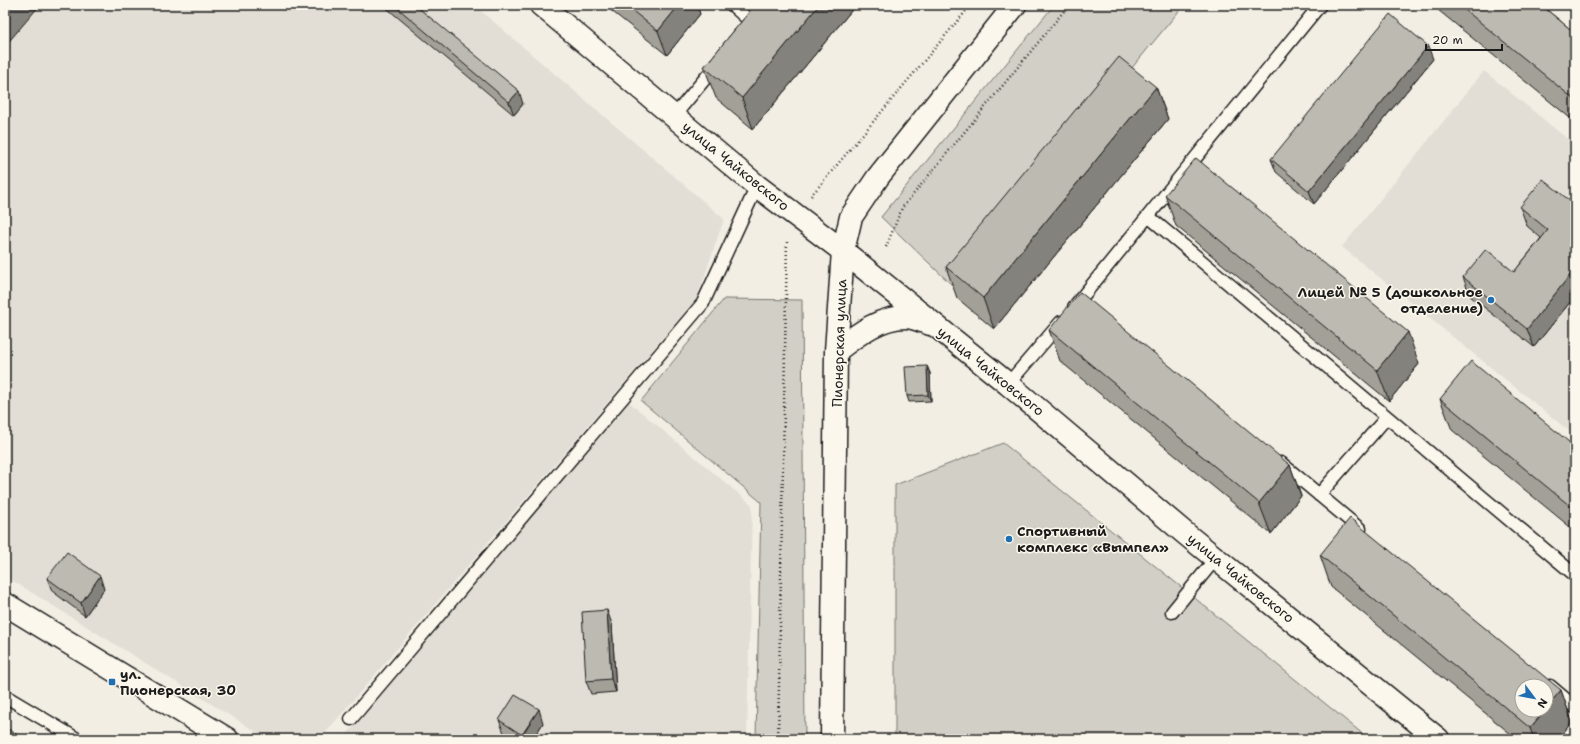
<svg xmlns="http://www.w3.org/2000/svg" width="1580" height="744" font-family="'Shantell Sans',sans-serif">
<rect width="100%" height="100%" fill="#f2eee4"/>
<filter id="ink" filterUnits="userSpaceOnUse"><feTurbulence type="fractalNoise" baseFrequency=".025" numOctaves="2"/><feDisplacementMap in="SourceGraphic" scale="8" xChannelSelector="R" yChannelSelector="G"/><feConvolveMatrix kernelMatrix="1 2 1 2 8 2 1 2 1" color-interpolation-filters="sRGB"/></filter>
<g filter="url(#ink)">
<path fill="#e2ded5" d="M5,5h469l250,214 -27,79 -377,441h-52l-263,-163z
M1484,71l91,74v291l-233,-189z
M629,402l123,103 -5,234h-404z"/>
<path fill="#d2cfc6" stroke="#777671" d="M1054,5h130l-232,280 -71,-68z
M724,299l78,1 3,439h-49l5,-237 -120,-101z
M1003,443l366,296h-474v-254z"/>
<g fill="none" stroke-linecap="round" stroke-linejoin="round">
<g stroke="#1c1c1c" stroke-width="15">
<path id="lane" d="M732,5l19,17
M674,116l44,-53
M1148,216l427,359
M1074,307l246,-302
M1008,384l53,-62
M1281,463l79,66
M1319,495l68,-78
M1172,612l44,-54
M1550,686l25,21
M5,696l72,43
M351,719l352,-416 54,-117"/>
</g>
<g stroke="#1c1c1c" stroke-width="25">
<path id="street" d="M541,5l216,181 86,65"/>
</g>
<g stroke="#1c1c1c" stroke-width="25">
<path id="secondary" d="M843,251l165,133 179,151 251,204
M836,351c21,-16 43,-34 70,-34 8,0 17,5 24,7
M5,604l222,135
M832,739l4,-388 7,-100 8,-34 27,-40 137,-172"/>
</g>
<path stroke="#1c1c1c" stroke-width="2.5" stroke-dasharray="1 3" stroke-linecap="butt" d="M811,196l160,-191
M886,247l16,-39 167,-203
M778,739l9,-499"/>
<use href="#lane" stroke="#fbf7ec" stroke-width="12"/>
<use href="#street" stroke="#fbf7ec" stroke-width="22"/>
<use href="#secondary" stroke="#fbf7ec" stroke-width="22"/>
</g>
<path fill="#a3a098" stroke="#1c1c1c" d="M383,5h32l108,99 -9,11z
M604,5h93l3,9 -33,41z
M755,5h101l-103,124 -37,-31 -12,-31z
M1432,5h109l34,28v89z
M1433,59l-119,145 -38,-32 -5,-13z
M1156,87l12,32 -174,210 -37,-31 -11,-31z
M1165,195l254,169 -30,37 -213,-175z
M1575,205v91l-41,51 -64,-51 -7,-19 51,-5 27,-34 -14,-12 -7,-19z
M1049,330l241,135 11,31 -30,38 -211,-173z
M927,366l3,7 1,28 -22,1 -2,-6z
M1440,399l135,48v84l-123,-101z
M1320,555l241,135 11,32 -14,17h-41l-186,-152z
M47,578l57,11 -19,27 -33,-25z
M612,624l4,68 -25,2 -5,-13z
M499,720l44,3 -10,16h-20l-9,-6z"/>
<path fill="#84827c" stroke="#1c1c1c" d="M11,5h29l-35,41v-34z
M679,5h18l3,9 -33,41 -9,-24z
M819,5h37l-103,124 -11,-31z
M1428,46l5,13 -119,145 -5,-13z
M1156,87l12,32 -174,210 -11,-31z
M519,91l4,13 -9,11 -5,-13z
M1575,269v27l-41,51 -7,-18z
M1408,332l11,32 -30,37 -12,-31z
M927,366l3,7 1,28 -3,-6z
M1290,465l11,31 -30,38 -12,-31z
M100,576l4,13 -19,27 -4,-13z
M607,610l5,14 4,68 -5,-13z
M1561,690l11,32 -14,17h-24l-4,-11 15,-18h1v-2z
M539,709l4,14 -10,16h-9l-2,-4z"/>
<path fill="#bdbab1" stroke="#1c1c1c" d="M5,5h6l-6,7z
M394,5h21l104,86 -10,11z
M625,5h54l-21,26z
M755,5h64l-77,93 -38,-31z
M1459,5h82l34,28v67z
M1390,14l38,32 -119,145 -38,-32z
M1119,57l37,30 -173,211 -37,-31z
M1196,158l212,174 -31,38 -212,-175z
M1543,179l32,26v64l-48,60 -64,-52 23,-28 28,23 34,-42 -28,-23z
M1080,292l210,173 -31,38 -210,-173z
M1471,361l104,86v63l-135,-111z
M927,366l1,29 -21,1 -2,-29z
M1350,518l211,172 -15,18v-22h-24v24h23l-15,18 -210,-173z
M67,552l33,24 -19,27 -34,-25z
M607,610l4,69 -25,2 -4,-69z
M515,695l24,14 -17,26 -23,-15z
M5,727l19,12h-19z"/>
</g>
<g fill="#1f6fb2" stroke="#fbf7ec" stroke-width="1.5">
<circle cx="1491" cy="300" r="4"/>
<circle cx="1009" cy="539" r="4"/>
<rect x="108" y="678" width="8" height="8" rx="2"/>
</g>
<g text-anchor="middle" stroke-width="3" stroke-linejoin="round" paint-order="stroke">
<g font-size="14" fill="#1c1c1c" stroke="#fbf7ec">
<text transform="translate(736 166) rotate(39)" y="5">улица Чайковского</text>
<text transform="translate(839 343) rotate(-88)" y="5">Пионерская улица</text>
<text transform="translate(991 371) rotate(39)" y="5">улица Чайковского</text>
<text transform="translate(1241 578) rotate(39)" y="5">улица Чайковского</text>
</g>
<g font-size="14" font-weight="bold" fill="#1c1c1c" stroke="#fbf7ec" text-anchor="start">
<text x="1483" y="297" text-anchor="end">Лицей № 5 (дошкольное<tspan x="1483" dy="16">отделение)</tspan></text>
<text x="1017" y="536">Спортивный<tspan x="1017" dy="16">комплекс «Вымпел»</tspan></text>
<text x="120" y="679">ул.<tspan x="120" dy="16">Пионерская, 30</tspan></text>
</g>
</g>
<rect width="1580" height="744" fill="none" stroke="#fbf7ec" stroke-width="20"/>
<rect x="10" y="10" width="1560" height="724" fill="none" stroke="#1c1c1c" stroke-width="1.5" filter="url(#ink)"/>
<g transform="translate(1534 698) rotate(122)"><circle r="19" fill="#fbf7ec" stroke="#a29f99"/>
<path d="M0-3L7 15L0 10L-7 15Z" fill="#1f6fb2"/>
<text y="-6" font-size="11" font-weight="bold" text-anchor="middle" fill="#1c1c1c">N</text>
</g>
<path d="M1426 44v6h76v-6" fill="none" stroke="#1c1c1c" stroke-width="2"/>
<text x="1432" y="44" font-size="12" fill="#1c1c1c" stroke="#fbf7ec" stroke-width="3" paint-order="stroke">20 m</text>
</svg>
